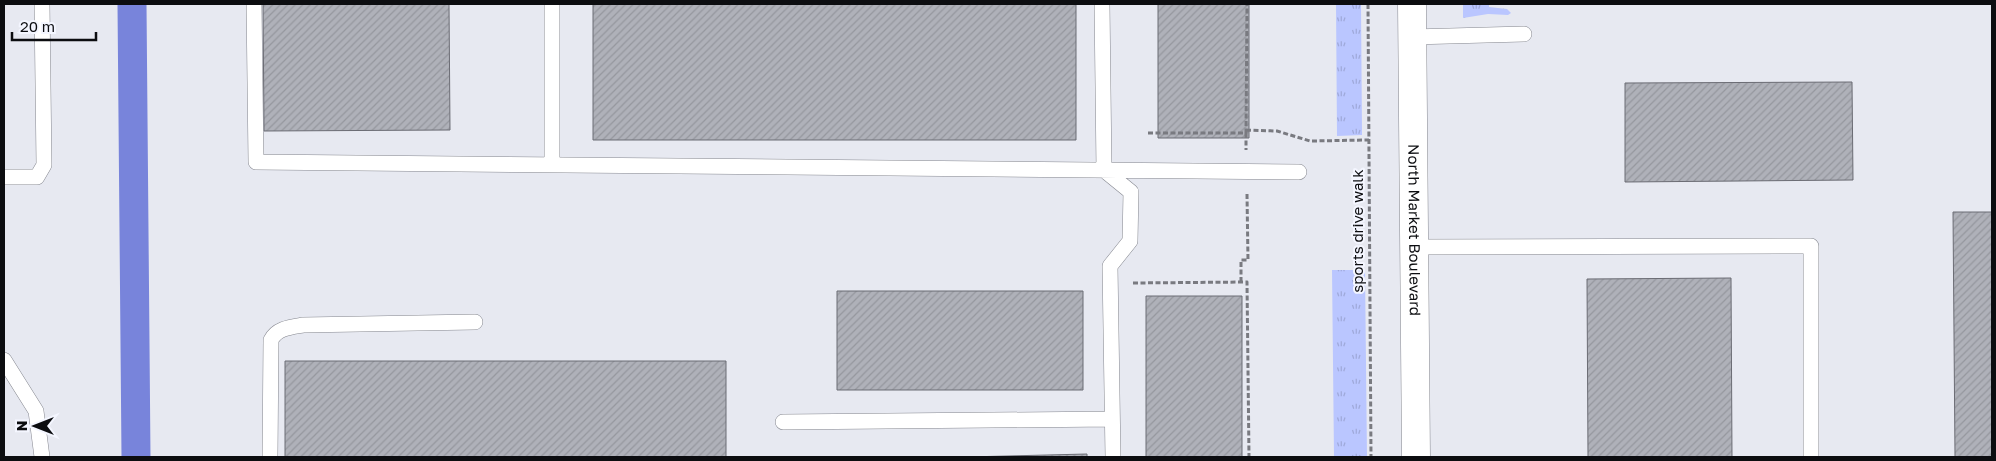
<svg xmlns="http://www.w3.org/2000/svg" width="1996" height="461" font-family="'Golos Text',sans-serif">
<defs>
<pattern id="grass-tufts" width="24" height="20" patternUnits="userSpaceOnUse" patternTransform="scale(1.25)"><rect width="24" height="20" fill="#bac6ff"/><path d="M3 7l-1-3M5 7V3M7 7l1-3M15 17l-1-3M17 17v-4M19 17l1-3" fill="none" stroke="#9fa9da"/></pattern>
<pattern id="building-hatch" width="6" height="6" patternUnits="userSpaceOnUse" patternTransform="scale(1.25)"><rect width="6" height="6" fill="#afb1b9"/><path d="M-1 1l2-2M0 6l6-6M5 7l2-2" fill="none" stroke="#95979e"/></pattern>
</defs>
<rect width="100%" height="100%" fill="#e7e9f1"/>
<path fill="url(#grass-tufts)" d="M1336,4h25l1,131 -25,1z
M1463,4h26v3l18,2 4,4 -3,2 -20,-1 -25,4z
M1332,270h33l2,187h-33z"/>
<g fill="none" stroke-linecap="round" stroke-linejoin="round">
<path stroke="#7884db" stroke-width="29" d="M132,4l4,453"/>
</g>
<path fill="url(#building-hatch)" stroke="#6b6c74" d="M263,4h186l1,126 -186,1z
M593,4h483v136h-483z
M1158,4h91v134h-91z
M1852,82l1,98 -228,2v-99z
M1953,212h39v245h-37z
M1731,278l1,179h-144l-1,-178z
M837,291h246v99h-246z
M1146,296h96v161h-96z
M285,361h441v96h-441z
M1087,454v3h-120z"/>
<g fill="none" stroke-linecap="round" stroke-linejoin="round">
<g stroke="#85878f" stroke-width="16">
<path id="service" d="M254,4l2,158 1043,10
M552,4v161
M1102,4l2,166 27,22 -1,49 -20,25 3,191
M1412,37l112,-3
M4,177h33l7,-12 -2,-161
M1414,247l397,-1v211
M4,360l32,51 6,46
M783,422l329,-3
M270,457l1,-117c6,-12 20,-13 32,-15l172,-3"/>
</g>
<g stroke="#85878f" stroke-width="29">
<g id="secondary">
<path id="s1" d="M1412,4l4,453"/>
</g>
</g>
<path stroke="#797a80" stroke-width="3" stroke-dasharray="5 2.5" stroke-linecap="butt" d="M1368,4l3,453
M1246,130l31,1 33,10 59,-1
M1148,133h98l1,-129
M1246,133v17
M1241,282v-22h7l-1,-66
M1133,283l114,-1 2,175"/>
<use href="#service" stroke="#fff" stroke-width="15"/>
<use href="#secondary" stroke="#fff" stroke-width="28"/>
</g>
<g text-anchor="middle" stroke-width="4" stroke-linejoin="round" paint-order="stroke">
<g font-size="15" fill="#0c0d10" stroke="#f4f6ff">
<text dy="5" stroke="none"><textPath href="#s1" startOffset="226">North Market Boulevard</textPath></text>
<text transform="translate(1358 231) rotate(-90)" y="5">sports drive walk</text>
</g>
</g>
<rect width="1996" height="461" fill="none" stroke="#0c0d10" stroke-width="10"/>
<g transform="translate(35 426) rotate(270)" stroke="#f4f6ff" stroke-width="4" paint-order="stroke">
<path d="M0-4L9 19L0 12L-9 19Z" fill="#0c0d10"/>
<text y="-8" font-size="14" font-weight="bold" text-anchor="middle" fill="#0c0d10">N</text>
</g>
<path d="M12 32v8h84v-8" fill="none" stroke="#0c0d10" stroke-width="2.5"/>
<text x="20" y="32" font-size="15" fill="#0c0d10" stroke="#f4f6ff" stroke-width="4" paint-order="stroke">20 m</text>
</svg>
